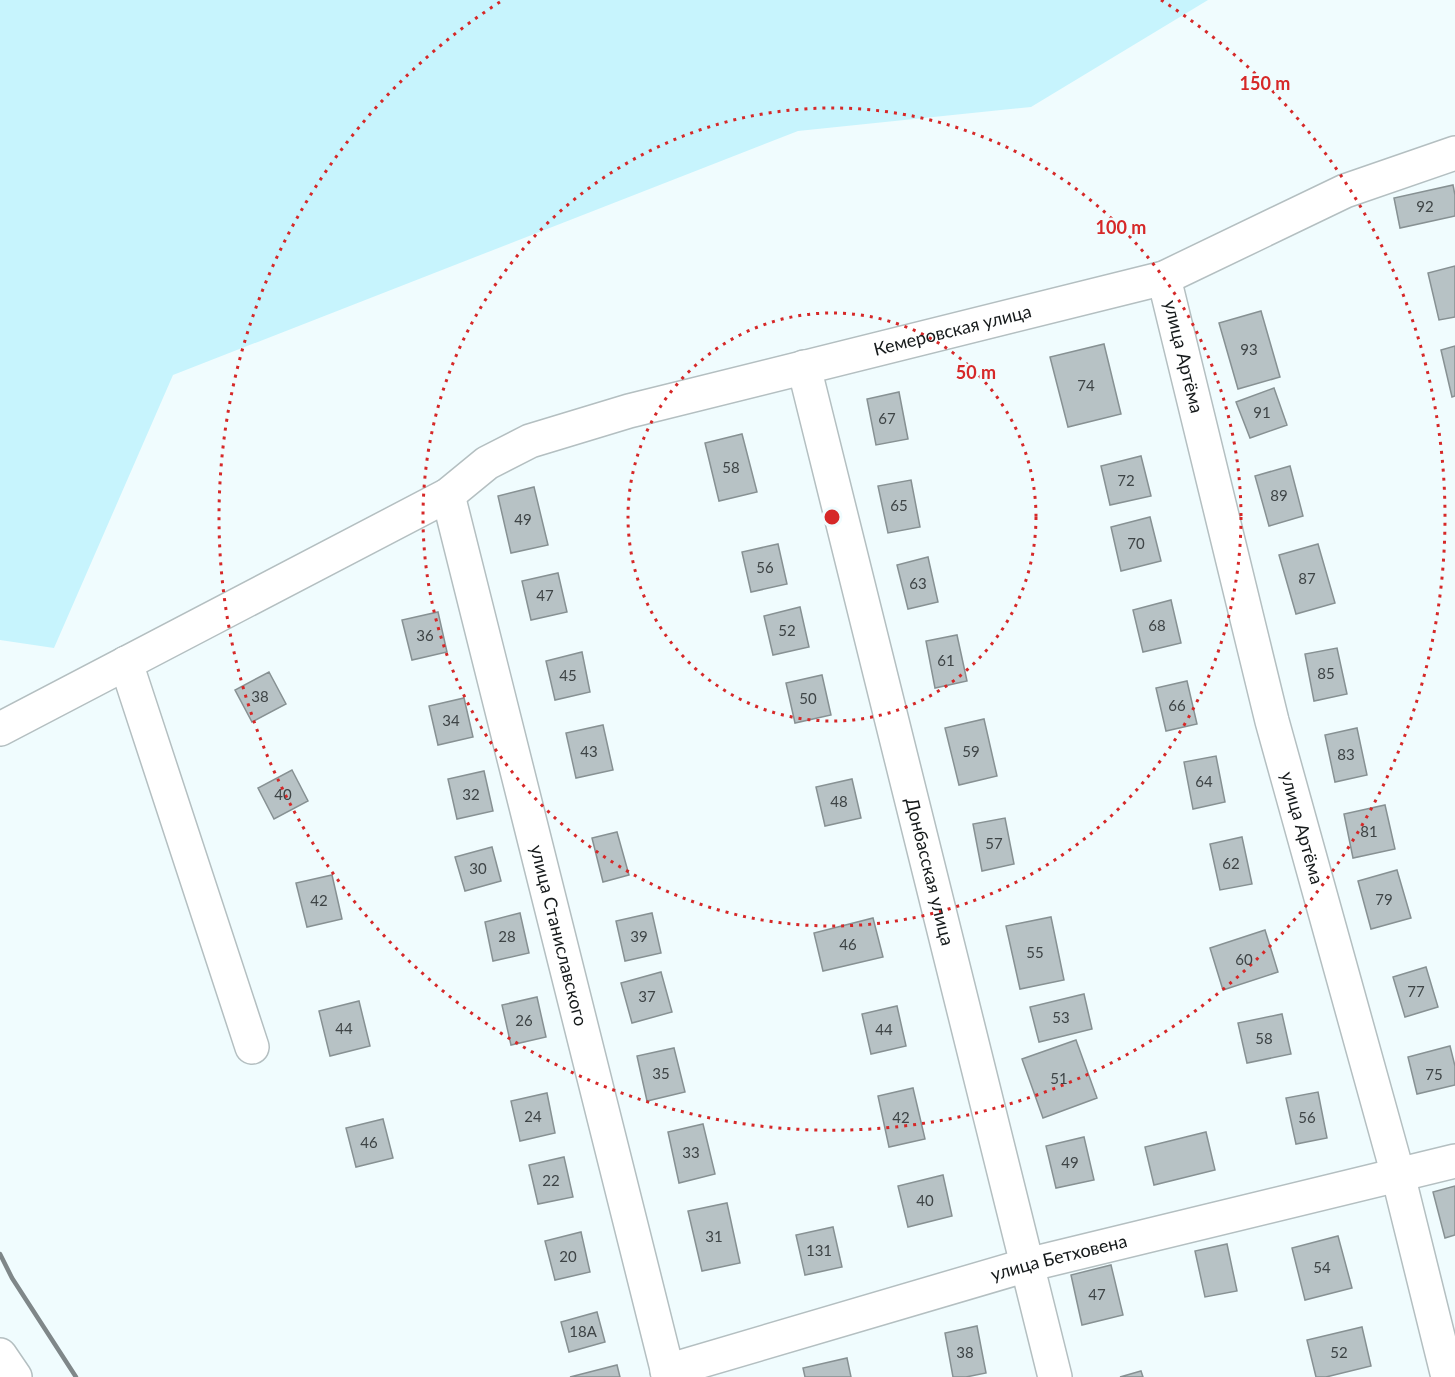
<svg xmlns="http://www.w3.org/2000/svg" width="1455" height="1377" font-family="Lato,sans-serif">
<rect width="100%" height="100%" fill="#f0fcfe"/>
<path fill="#c7f4fd" d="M0,0h1208l-177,107 -233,24 -625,244 -119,273 -54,-8z"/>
<path fill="#b7c2c5" stroke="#879193" stroke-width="1.5" d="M1453,185l2,10v21l-55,12 -6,-30z
M1455,266v51l-16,3 -11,-47z
M1261,311l19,66 -42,12 -19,-66z
M1104,344l17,70 -53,13 -18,-70z
M1455,346v50l-3,1 -11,-47z
M1274,388l13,37 -37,13 -14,-36z
M899,392l9,47 -32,6 -9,-46z
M742,434l15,58 -38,9 -14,-58z
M1141,456l10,40 -41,9 -9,-39z
M1290,466l13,50 -34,10 -14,-50z
M911,480l9,47 -32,6 -10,-47z
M534,487l14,58 -37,8 -13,-57z
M1150,517l11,44 -40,10 -10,-44z
M778,544l9,40 -36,8 -9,-40z
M1318,544l17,59 -39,11 -17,-59z
M928,557l10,45 -30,7 -11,-44z
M558,573l9,39 -36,8 -9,-39z
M1171,600l10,43 -38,9 -10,-42z
M800,607l9,40 -36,8 -9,-39z
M438,612l9,40 -35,8 -10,-40z
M957,635l10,46 -32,7 -9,-47z
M1337,648l10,46 -33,7 -9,-47z
M582,652l8,40 -35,8 -9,-39z
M269,672l17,32 -34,18 -17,-32z
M822,675l9,40 -36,8 -9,-40z
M1187,681l10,43 -31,7 -10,-43z
M464,698l9,39 -35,8 -9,-39z
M984,719l13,57 -38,9 -14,-57z
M603,725l10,45 -37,8 -10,-45z
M1357,728l10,47 -32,7 -10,-47z
M1216,756l9,46 -32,7 -9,-47z
M292,770l16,31 -34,18 -16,-31z
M484,771l9,40 -36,8 -9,-40z
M852,779l9,39 -36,8 -9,-39z
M1385,805l10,44 -42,9 -9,-44z
M1005,818l9,46 -32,7 -9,-47z
M617,832l12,43 -26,7 -11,-44z
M1242,837l10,47 -32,6 -10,-46z
M492,847l9,34 -36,10 -10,-34z
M1397,870l14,48 -40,11 -13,-48z
M332,875l10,44 -35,8 -11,-44z
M520,913l9,40 -36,8 -8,-39z
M652,913l9,40 -36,8 -9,-40z
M1051,917l13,63 -44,9 -14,-63z
M873,918l10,39 -60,14 -9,-38z
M1265,930l13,42 -55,18 -13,-42z
M1426,967l12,40 -33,10 -12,-40z
M661,972l11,40 -40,11 -11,-40z
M1084,994l8,35 -53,13 -9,-35z
M537,997l9,40 -35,8 -9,-40z
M359,1001l11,45 -40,10 -11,-45z
M897,1006l9,40 -35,8 -9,-40z
M1282,1014l9,40 -44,9 -9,-40z
M1076,1040l21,58 -54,20 -21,-59z
M1450,1046l5,20v19l-38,9 -9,-37z
M674,1048l11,44 -38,9 -10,-45z
M913,1088l12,51 -36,8 -11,-51z
M1318,1092l9,46 -31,6 -10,-46z
M547,1093l8,40 -35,8 -9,-40z
M383,1119l10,39 -37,9 -10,-39z
M703,1124l12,50 -36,9 -11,-51z
M1206,1132l9,38 -61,15 -9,-38z
M1084,1137l10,43 -38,8 -10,-42z
M564,1157l9,40 -35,7 -9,-39z
M943,1175l9,41 -44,11 -10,-41z
M1455,1186v49l-10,3 -12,-46z
M727,1203l13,60 -38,8 -14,-60z
M833,1227l9,40 -37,8 -9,-40z
M581,1232l9,40 -35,8 -10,-39z
M1338,1236l14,52 -47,12 -13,-52z
M1227,1244l10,47 -32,6 -10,-46z
M1111,1265l12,50 -41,10 -11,-50z
M597,1312l8,30 -36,10 -8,-30z
M977,1326l9,47 -20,4h-13l-8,-44z
M1362,1327l9,39 -45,11h-10l-9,-37z
M847,1358l4,19h-46l-2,-9z
M617,1365l3,12h-50z
M1141,1371l2,6h-23z"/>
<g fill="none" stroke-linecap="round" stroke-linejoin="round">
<g stroke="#b4bfc1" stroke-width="36">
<g id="minor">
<path id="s1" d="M1164,278l108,443 126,454 50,202"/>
<path id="s2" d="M804,367l251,1010"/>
<path id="s3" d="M448,495l221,882"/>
<path d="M126,663l126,384"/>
<path id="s4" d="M0,729l448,-234 39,-32 43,-22 99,-30 535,-133 181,-87 110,-38"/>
<path d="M0,1355l15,22"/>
<path id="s5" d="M667,1371l360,-106 428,-104"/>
</g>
</g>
<use href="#minor" stroke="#fff" stroke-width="33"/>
<path stroke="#7f8789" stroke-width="4.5" d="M0,1254l12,24 64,99"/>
</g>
<g fill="none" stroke="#d62828" stroke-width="3" stroke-dasharray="3 6">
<circle cx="832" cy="517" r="204"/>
<circle cx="832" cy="517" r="409"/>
<path d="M1161 0A613 613 0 1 1 503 0"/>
</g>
<g text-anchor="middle" stroke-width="5" stroke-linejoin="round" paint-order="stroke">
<g font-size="15" fill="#3e4446">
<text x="1425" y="212">92</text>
<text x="1249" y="355">93</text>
<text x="1086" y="391">74</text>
<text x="1262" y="418">91</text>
<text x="887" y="424">67</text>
<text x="731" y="473">58</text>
<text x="1126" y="486">72</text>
<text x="1279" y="501">89</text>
<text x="899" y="511">65</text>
<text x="523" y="525">49</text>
<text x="1136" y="549">70</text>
<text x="765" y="573">56</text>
<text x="1307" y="584">87</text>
<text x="918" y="589">63</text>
<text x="545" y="601">47</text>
<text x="1157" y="631">68</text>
<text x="787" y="636">52</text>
<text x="425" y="641">36</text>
<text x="946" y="666">61</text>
<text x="1326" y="679">85</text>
<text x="568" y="681">45</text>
<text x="260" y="702">38</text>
<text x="808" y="704">50</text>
<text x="1177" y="711">66</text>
<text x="451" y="726">34</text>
<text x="589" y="757">43</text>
<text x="971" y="757">59</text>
<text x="1346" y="760">83</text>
<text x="1204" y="787">64</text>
<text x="283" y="800">40</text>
<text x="471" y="800">32</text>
<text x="839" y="807">48</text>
<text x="1369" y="837">81</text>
<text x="994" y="849">57</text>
<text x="1231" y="869">62</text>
<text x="478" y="874">30</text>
<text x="1384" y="905">79</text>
<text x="319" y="906">42</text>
<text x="507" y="942">28</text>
<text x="639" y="942">39</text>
<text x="848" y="950">46</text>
<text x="1035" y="958">55</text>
<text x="1244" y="965">60</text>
<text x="1416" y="997">77</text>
<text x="647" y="1002">37</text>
<text x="1061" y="1023">53</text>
<text x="524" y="1026">26</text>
<text x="344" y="1034">44</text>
<text x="884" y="1035">44</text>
<text x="1264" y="1044">58</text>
<text x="661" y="1079">35</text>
<text x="1434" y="1080">75</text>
<text x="1059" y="1084">51</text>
<text x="533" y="1122">24</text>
<text x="901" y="1123">42</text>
<text x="1307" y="1123">56</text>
<text x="369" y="1148">46</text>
<text x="691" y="1158">33</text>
<text x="1070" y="1168">49</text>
<text x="551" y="1186">22</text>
<text x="925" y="1206">40</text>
<text x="714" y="1242">31</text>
<text x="819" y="1256">131</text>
<text x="568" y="1262">20</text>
<text x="1322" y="1273">54</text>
<text x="1097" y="1300">47</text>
<text x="583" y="1337">18А</text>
<text x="965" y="1358">38</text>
<text x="1339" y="1358">52</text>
</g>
<g font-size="18" fill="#161a1b" stroke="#f0fcfe">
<text dy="6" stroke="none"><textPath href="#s4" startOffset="1041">Кемеровская улица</textPath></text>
<text dy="6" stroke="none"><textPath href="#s1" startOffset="81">улица Артёма</textPath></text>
<text dy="6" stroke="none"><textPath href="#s1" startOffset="567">улица Артёма</textPath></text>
<text dy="6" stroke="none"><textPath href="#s2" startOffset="520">Донбасская улица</textPath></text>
<text dy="6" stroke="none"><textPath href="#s3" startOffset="454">улица Станиславского</textPath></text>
<text dy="6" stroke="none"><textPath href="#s5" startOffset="408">улица Бетховена</textPath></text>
</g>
</g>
<circle cx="832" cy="517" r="9" fill="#d62828" stroke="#f0fcfe" stroke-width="3"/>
<g font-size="18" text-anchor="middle" font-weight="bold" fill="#d62828" stroke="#f0fcfe" stroke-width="5" stroke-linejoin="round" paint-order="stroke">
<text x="1265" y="90">150 m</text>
<text x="1121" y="234">100 m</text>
<text x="976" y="379">50 m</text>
</g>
</svg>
